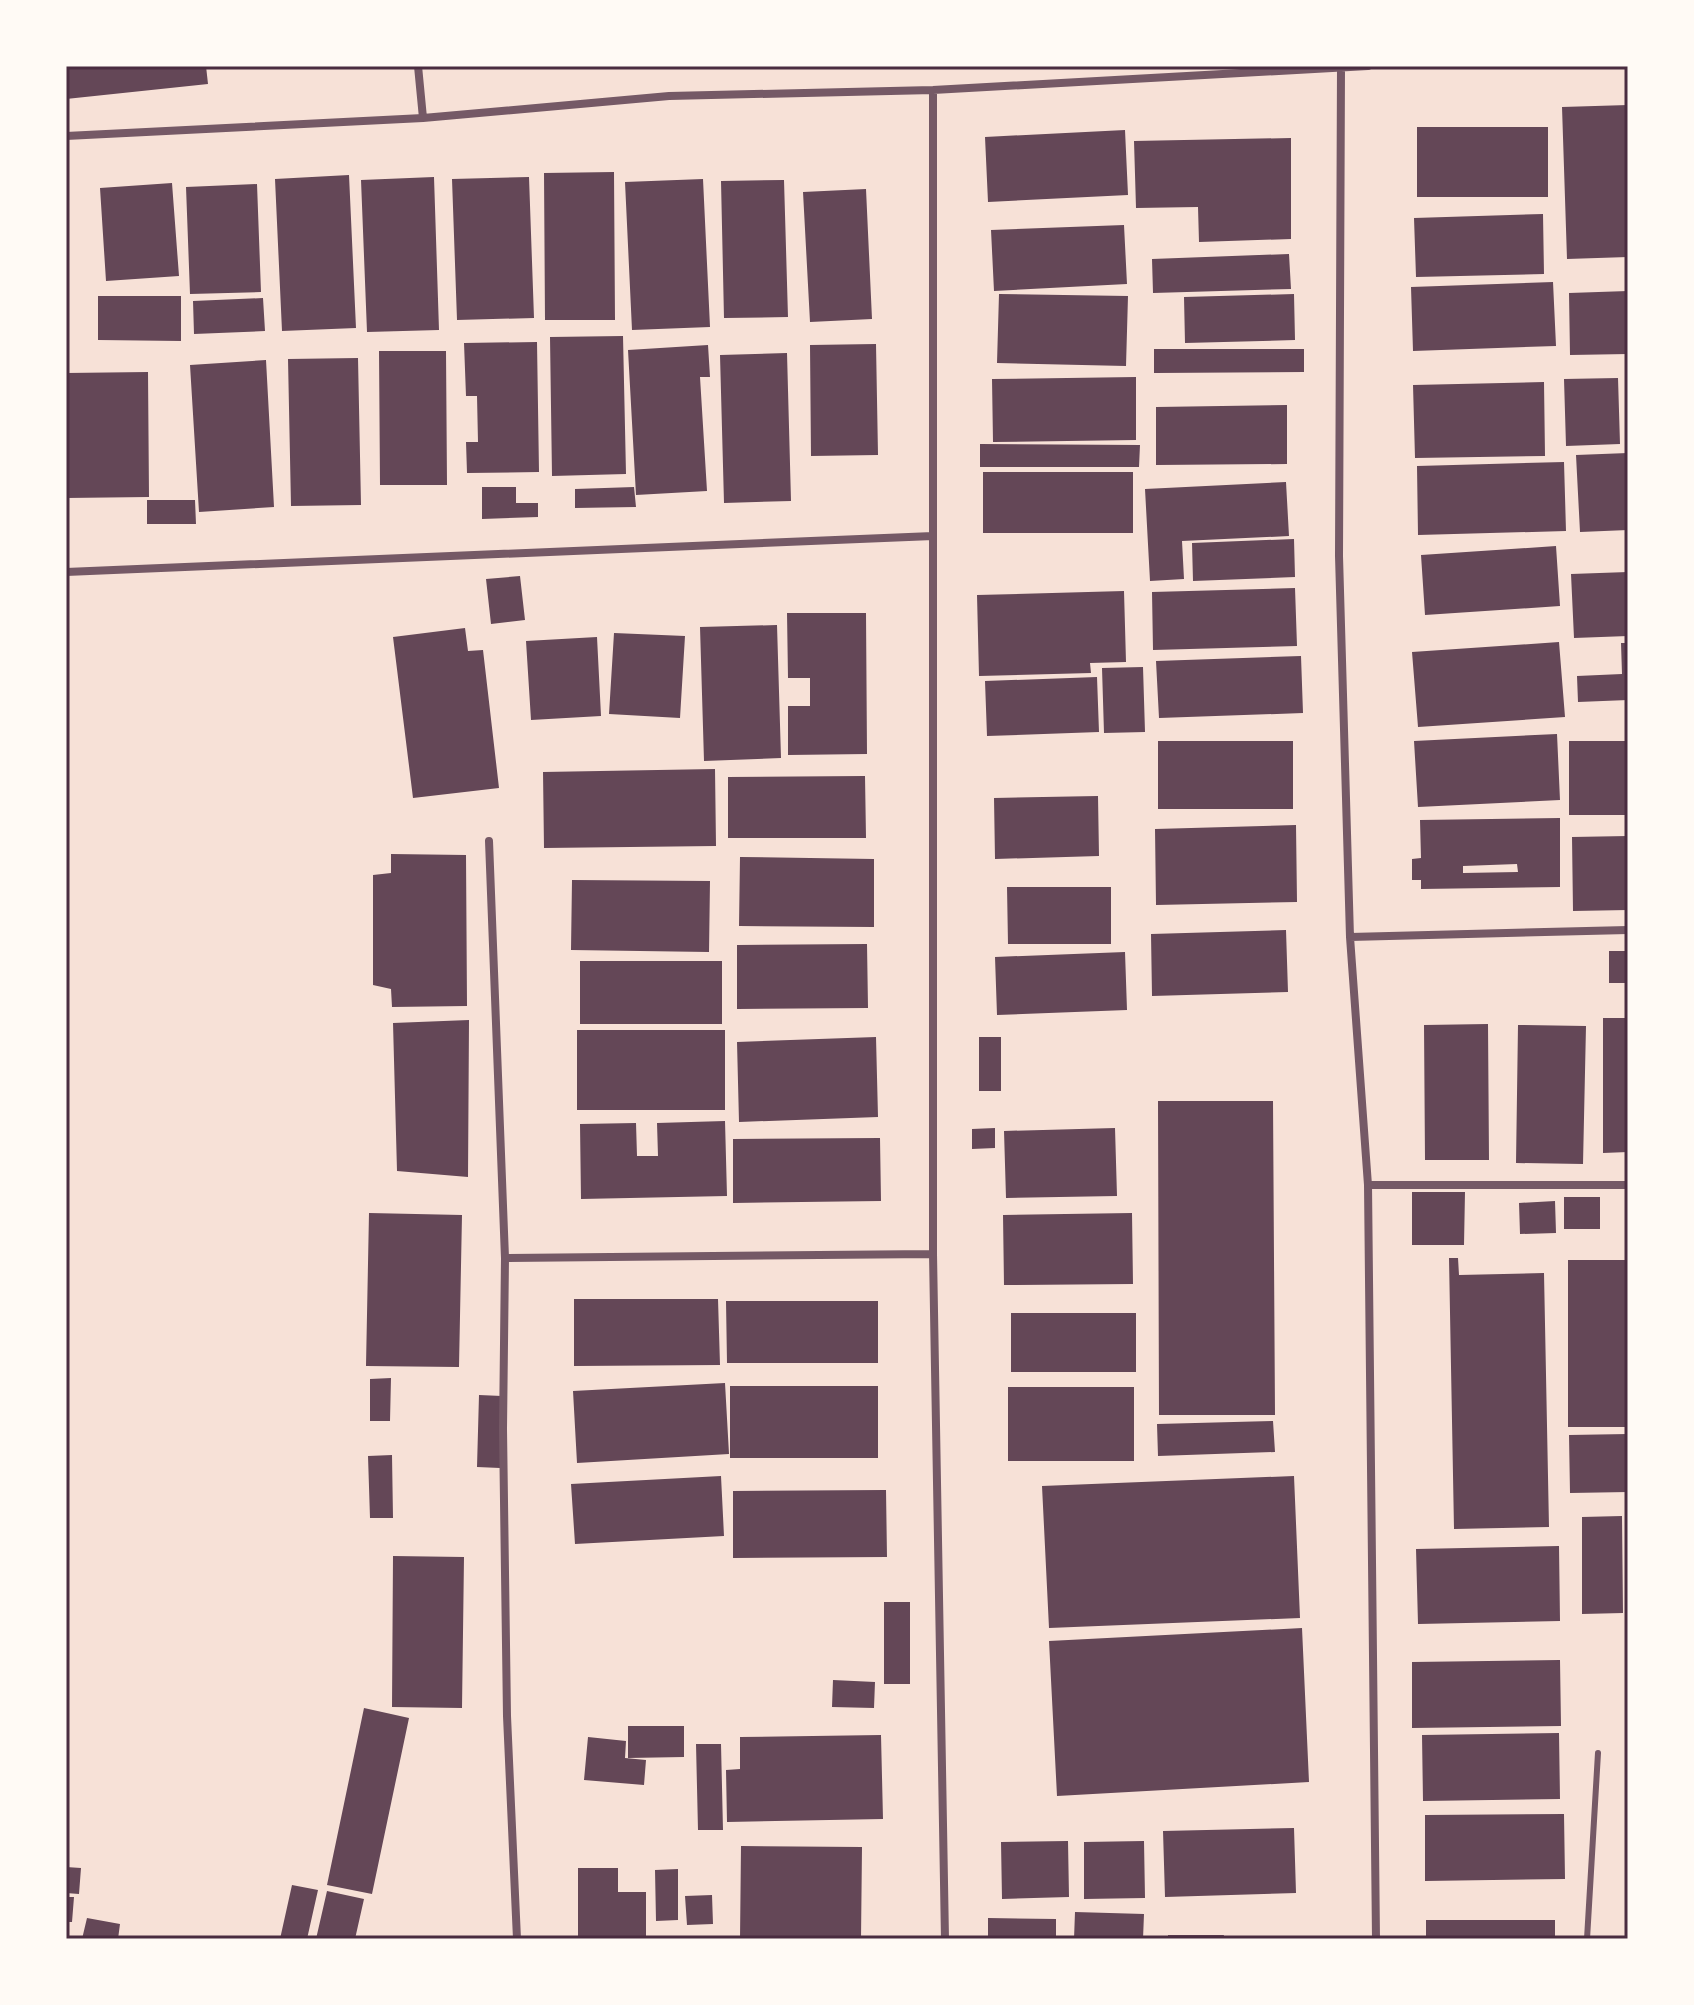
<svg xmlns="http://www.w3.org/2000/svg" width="1694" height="2005" font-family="'Public Sans',sans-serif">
<rect width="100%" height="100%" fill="#f7e1d7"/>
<path fill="#644757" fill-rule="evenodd" d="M66,66h140l2,18 -142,15z
M1628,105v152l-61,2 -5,-152z
M1417,127h131v70h-131z
M1125,130l3,65 -140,7 -3,-65z
M1291,138v101l-92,3 -1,-35 -62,1 -2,-67z
M614,172l1,148h-70l-1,-147z
M349,175l7,153 -74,3 -7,-152z
M434,177l5,153 -72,2 -6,-152z
M529,177l5,141 -77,2 -5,-141z
M703,179l7,148 -78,3 -7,-148z
M784,180l4,137 -64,1 -3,-137z
M172,183l7,93 -73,5 -6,-93z
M257,184l4,108 -71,2 -4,-107z
M866,189l6,130 -62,3 -7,-130z
M1543,214l1,60 -128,3 -2,-59z
M1124,225l3,59 -133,7 -3,-61z
M1289,254l2,35 -138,4 -1,-34z
M1553,282l3,64 -143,5 -2,-64z
M1628,291v63l-58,1 -1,-62z
M999,294l129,2 -2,70 -129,-3z
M1294,294l1,46 -110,3 -1,-46z
M98,296h83v45l-83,-1z
M263,298l2,33 -71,3 -1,-33z
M623,336l3,138 -74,2 -2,-139z
M537,342l2,130 -72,1 -1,-31h12l-1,-46h-11l-2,-53z
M876,344l2,111 -67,1 -1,-111z
M708,345l2,32h-10l7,114 -71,4 -8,-145z
M1154,349h150v23l-150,1z
M379,351h67l1,134h-67z
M787,353l4,148 -67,2 -4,-148z
M358,358l3,147 -70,1 -3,-147z
M266,360l8,147 -75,5 -9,-147z
M148,372l1,125 -83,1v-125z
M1136,377v63l-143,2 -1,-63z
M1618,378l2,66 -54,2 -2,-67z
M1544,382l1,74 -130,2 -2,-73z
M1287,405v59l-131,1v-58z
M980,444l160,1 -1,22h-159z
M1628,453v77l-48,2 -4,-77z
M1564,462l2,69 -148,4 -1,-69z
M983,472h150v61h-150z
M1286,482l3,54 -107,5 2,38 -34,2 -5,-92z
M482,487h34v16h22v14l-56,2z
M634,487l2,20 -61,1v-19z
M147,500h48l1,24h-49z
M1294,539l1,38 -102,4 -1,-38z
M1556,546l4,60 -135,9 -4,-60z
M1628,572v64l-54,2 -3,-64z
M520,576l5,44 -34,4 -5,-45z
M1295,588l2,58 -144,4 -1,-58z
M1124,591l2,71 -36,1 1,10 -112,3 -2,-81z
M787,613h79l1,141 -79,1v-49h22v-28h-22z
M777,625l4,133 -77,3 -4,-134z
M465,628l3,23 15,-1 16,138 -86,10 -20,-161z
M614,633l71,3 -5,82 -71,-4z
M597,637l4,79 -70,4 -5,-79z
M1559,642l6,75 -147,10 -6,-75z
M1621,643h7v57l-50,2 -1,-26 45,-2z
M1301,656l2,57 -144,5 -3,-57z
M1143,667l2,65 -41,1 -2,-65z
M1097,677l2,55 -112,4 -2,-55z
M1557,734l3,66 -142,7 -4,-66z
M1158,741h135v68h-135z
M1569,741h59v74h-59z
M715,769l1,77 -172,2 -1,-76z
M865,776l1,62h-138v-61z
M1098,796l1,60 -104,3 -1,-61z
M1560,818v69l-139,2v-9h-9v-21l9,-1 -1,-38zM1517,864l1,8 -55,1v-7z
M1296,825l1,77 -141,3 -1,-76z
M1628,836v74l-55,1 -1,-74z
M391,854l75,1 1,151 -75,1 -1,-18 -18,-4v-110l18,-2z
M740,857l134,2v68l-135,-1z
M572,880l138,1 -1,71 -138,-2z
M1007,887h104v57h-103z
M1286,930l2,62 -136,4 -1,-62z
M867,944l1,64 -131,1v-64z
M1609,951h19v32h-19z
M1125,952l2,58 -130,5 -2,-58z
M580,961h142v63h-142z
M1603,1018h25v134l-25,1z
M469,1020l-1,157 -71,-6 -4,-148z
M1488,1024l1,136h-64l-1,-135z
M1518,1025l68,1 -3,138 -67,-1z
M577,1030h148v80h-148z
M876,1037l2,80 -139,5 -2,-80z
M979,1037h22v54h-22z
M1158,1101h115l2,314h-116z
M725,1121l2,75 -146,3 -1,-75 56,-1 1,33h21l-1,-33z
M995,1128v20l-23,1v-20z
M1115,1128l2,68 -111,2 -2,-67z
M880,1138l1,63 -148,2v-64z
M1412,1192h53l-1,53h-52z
M1564,1197h36v32h-36z
M1555,1201l1,32 -36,1 -1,-31z
M369,1213l93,2 -3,152 -93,-1z
M1132,1213l1,71 -129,1 -1,-70z
M1449,1258h9l1,17 85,-2 5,254 -95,2z
M1568,1260h60v167h-60z
M574,1299h144l2,66 -146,1z
M726,1301h152v62h-151z
M1011,1313h125v59h-125z
M391,1378l-1,43h-20v-42z
M725,1383l4,71 -152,9 -4,-72z
M730,1386h148v72h-148z
M1008,1387h126v74h-126z
M479,1395l23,1 -2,72 -23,-1z
M1273,1421l2,31 -117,4 -1,-32z
M1628,1434v58l-58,1 -1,-58z
M392,1455l1,63h-23l-2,-62z
M721,1476l3,60 -149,8 -4,-60z
M1294,1476l6,142 -251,10 -7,-142z
M886,1490l1,67 -154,1v-67z
M1622,1516l1,97 -41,1v-97z
M1559,1546l1,75 -142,3 -2,-75z
M393,1556l71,1 -2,151 -70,-1z
M884,1602h26v82h-26z
M1302,1628l7,154 -252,14 -8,-155z
M1560,1660l1,66 -149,2v-66z
M833,1680l42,2 -1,26 -42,-1z
M364,1708l45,10 -37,176 -45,-9z
M628,1726h56v31l-56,1z
M1559,1733l1,66 -137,2 -1,-66z
M881,1735l2,84 -156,3 -1,-52 14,-1v-32z
M588,1737l38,4 -1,17 21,2 -2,25 -60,-5z
M696,1744h25l2,86h-25z
M1564,1814l1,65 -140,2v-66z
M1294,1828l2,65 -131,4 -2,-66z
M1068,1841l1,56 -67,2 -1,-57z
M1144,1841l1,57 -61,1v-57z
M741,1846l121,1 -1,92h-121z
M66,1867l15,1 -2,26 -13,-1z
M578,1868h40v24h28v47h-68z
M678,1869v51l-22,1 -1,-51z
M292,1885l26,5 -11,49h-27z
M327,1891l37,8 -9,40h-39z
M712,1895l1,29 -26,1 -2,-29z
M66,1897h8l-2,25h-6z
M1075,1912l69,2 -1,25h-69z
M87,1918l33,6 -2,15h-36z
M988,1918l68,1v20h-68z
M1426,1920h129v19h-129z
M1168,1935h56l-1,4h-55z"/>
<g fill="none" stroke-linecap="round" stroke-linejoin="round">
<path stroke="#755966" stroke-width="6" d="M1587,1939l11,-186"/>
<path stroke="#755966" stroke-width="8" d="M418,66l5,52
M1341,67l-2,489 11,381 18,248 8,754
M933,90v1164l12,685
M66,136l357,-18 246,-22 264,-6 435,-24
M66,572l867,-36
M489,841l16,417 -2,171 4,287 10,223
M1350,937l278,-7
M1368,1185h260
M505,1258l428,-4"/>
</g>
<rect width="1694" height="2005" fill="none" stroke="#fffaf5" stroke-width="136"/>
<rect x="68" y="68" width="1558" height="1869" fill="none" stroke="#4a2c40" stroke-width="3"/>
</svg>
